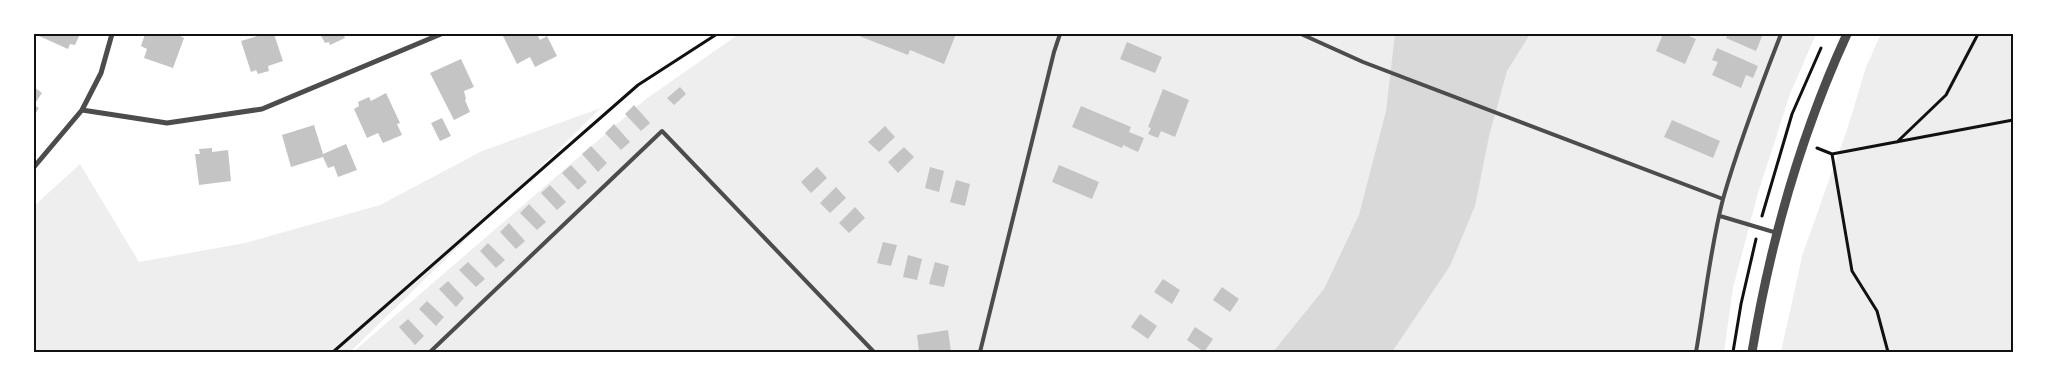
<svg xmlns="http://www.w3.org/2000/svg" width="2047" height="386" font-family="Ubuntu,sans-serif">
<rect width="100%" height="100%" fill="#fff"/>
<path fill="#eee" d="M739,34h1077l-26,60 -32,99 -25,95 -9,64h-1371l293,-253z
M1881,34h132v318h-232l22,-99 45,-126 18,-60z
M601,108l-251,244h-316v-146l46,-42 59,98 106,-19 135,-38 102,-54z"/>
<path fill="#d9d9d9" d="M1395,34h135l-23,37 -18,65 -14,70 -25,60 -58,86h-119l51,-63 35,-74 27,-104z"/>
<path fill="#c4c4c4" d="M40,34h40l-5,11 -5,-1 -2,5 -29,-13z
M145,34l7,2v-2h25l7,4 -11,30 -29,-10 3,-9 -6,-3z
M264,34h10l9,27 -15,5 1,5 -11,3 -2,-4 -5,2 -10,-31z
M320,34h23l2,4 -15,7 -1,-3 -4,1z
M507,34h30l3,6 7,-4 10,20 -22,11 -5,-10 -13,7 -14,-28z
M854,34h102l-12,30 -34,-14 -2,5z
M1663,34h21l12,5 -11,25 -29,-13z
M1728,34h35l-7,17 -30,-13z
M1127,42l35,15 -7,16 -35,-14z
M1717,48l41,18 -5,12 -7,-3 -5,13 -29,-13 6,-13 -6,-2z
M461,59l13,28 -10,4 2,8 -1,1 5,12 -16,8 -24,-47z
M34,87l8,6 -8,12 5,3 -5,8z
M680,87l6,7 -12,11 -7,-7z
M1163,89l26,11 -14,37 -14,-6 -3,7 -10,-4 3,-6 -3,-1z
M386,93l14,30 -3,1 5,11 -19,8 -5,-10 -11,5 -13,-29 5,-3 -1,-4 11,-5 2,4z
M634,105l16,18 -9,8 -16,-17z
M1081,106l50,21 -2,5 15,6 -6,14 -15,-7 -1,3 -50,-21z
M442,118l9,18 -11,5 -9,-18z
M1672,120l48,21 -7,17 -49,-21z
M614,124l16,18 -9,8 -16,-17z
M314,125l9,29 23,-10 11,26 -19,7 -4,-11 -6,2 -5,-11 -32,10 -9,-32z
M885,126l10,11 -16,15 -11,-10z
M591,146l16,17 -9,9 -16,-18z
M904,147l10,10 -16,16 -10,-11z
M212,148v4l16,-2 3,31 -32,4 -4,-31h5l-1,-5z
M571,165l16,17 -9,8 -16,-17z
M1059,165l40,17 -7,17 -40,-17z
M817,167l10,11 -16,15 -10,-11z
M930,167l14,4 -5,21 -14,-4z
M956,180l14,4 -5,22 -15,-4z
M550,185l16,17 -9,8 -16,-17z
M836,187l10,11 -16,15 -10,-10z
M529,204l17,18 -9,8 -17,-17z
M855,207l10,11 -16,15 -10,-10z
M509,223l16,18 -9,8 -16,-17z
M883,242l14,3 -6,21 -14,-3z
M488,243l17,17 -9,8 -16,-17z
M908,255l14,4 -5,21 -14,-3z
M468,262l17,17 -9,8 -17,-17z
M935,262l14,4 -5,21 -15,-3z
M1163,279l17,11 -8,14 -18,-12z
M448,281l16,17 -8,9 -17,-18z
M1222,287l17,12 -9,13 -17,-12z
M427,301l17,16 -8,9 -17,-17z
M1140,314l17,12 -9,13 -17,-12z
M408,319l16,17 -9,9 -16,-18z
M1195,327l18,12 -9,13 -17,-12z
M948,330l3,22h-32l-2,-17z"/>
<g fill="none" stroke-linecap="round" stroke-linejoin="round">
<path stroke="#111" stroke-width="3" d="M1897,142l49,-47 32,-61
M1817,148l15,6 20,117 25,40 11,41
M1832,154l181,-34
M1762,216l30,-102 29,-66
M333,352l305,-267 79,-51
M1733,352l8,-48 15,-65"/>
<path stroke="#4c4c4c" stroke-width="4" d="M1301,34l62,28 360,137
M1720,216l57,17
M430,352l232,-221 212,221
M980,352l74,-300 6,-18
M1696,352c9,-51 14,-103 27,-153 16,-56 37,-111 58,-165"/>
<path stroke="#4c4c4c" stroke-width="5" d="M82,110l85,13 95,-14 179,-75
M34,167l48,-57 19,-37 11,-39"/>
<path stroke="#4c4c4c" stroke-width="9" d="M1752,352c18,-108 49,-218 95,-318"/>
</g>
<rect width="2047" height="386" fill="none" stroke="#ffffff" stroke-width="70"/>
<rect x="35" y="35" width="1977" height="316" fill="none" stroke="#111" stroke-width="2"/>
</svg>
